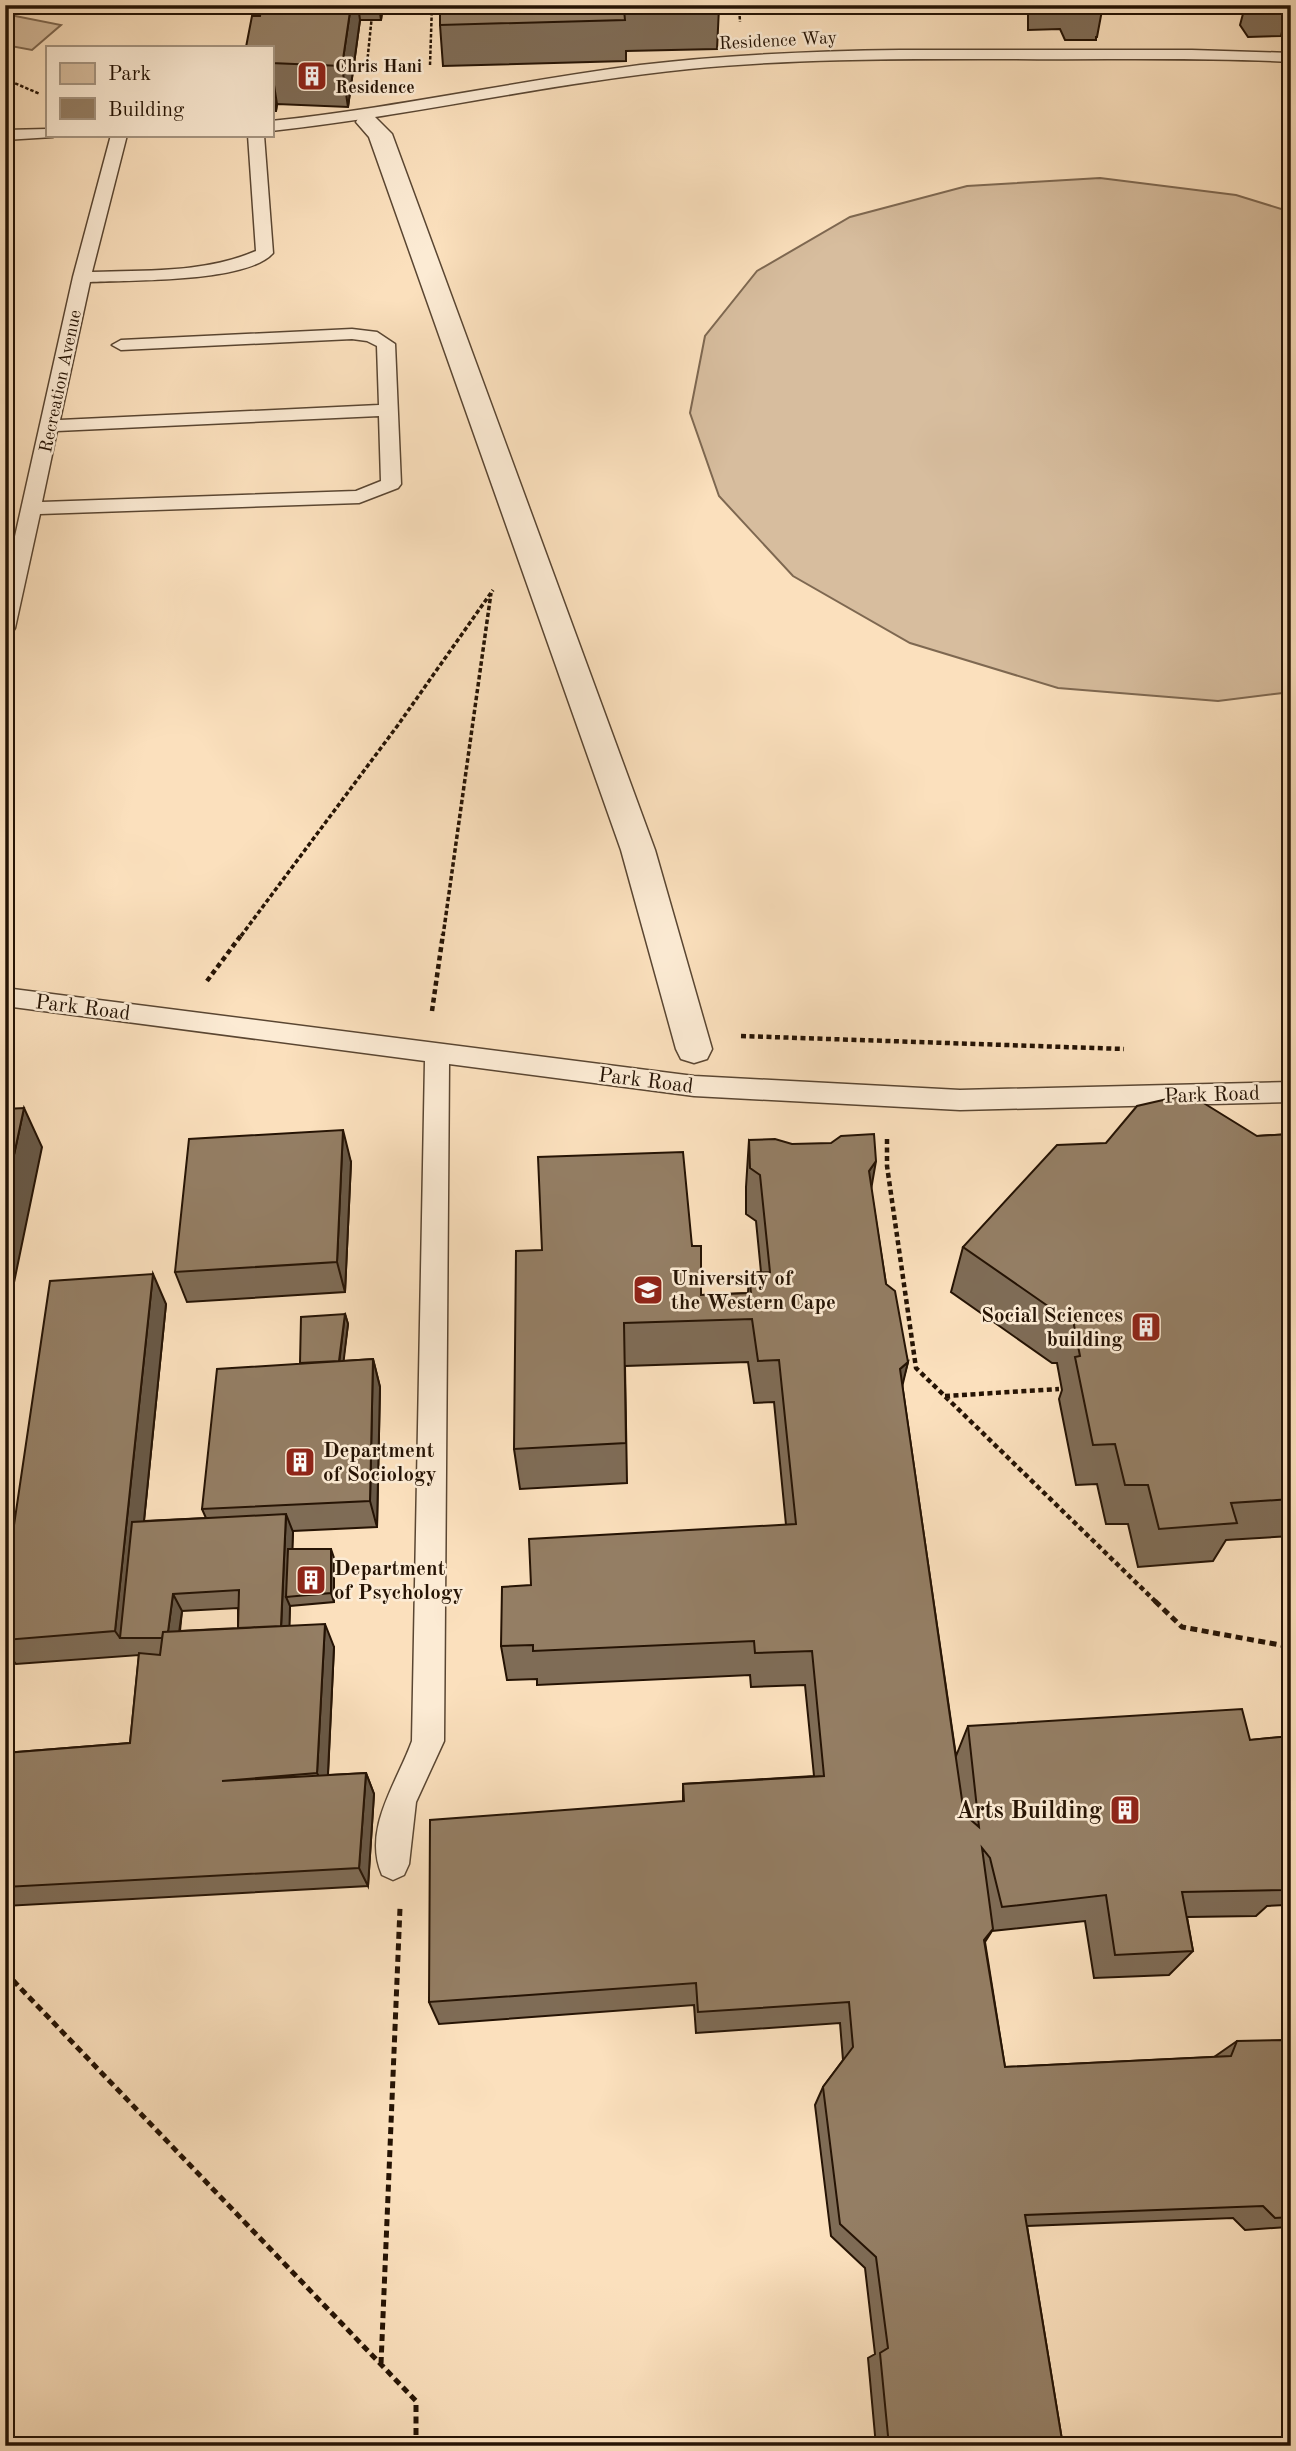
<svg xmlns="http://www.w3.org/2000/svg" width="1296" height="2451" font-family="'Old Standard TT',serif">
<rect width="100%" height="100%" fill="#fbe0bd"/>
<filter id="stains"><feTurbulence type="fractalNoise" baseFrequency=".00286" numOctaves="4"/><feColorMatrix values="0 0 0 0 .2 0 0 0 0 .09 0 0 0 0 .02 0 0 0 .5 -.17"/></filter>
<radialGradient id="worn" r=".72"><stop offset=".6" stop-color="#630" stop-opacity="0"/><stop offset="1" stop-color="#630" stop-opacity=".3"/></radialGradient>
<path fill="#d7bd9e" stroke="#7e6851" stroke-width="2" d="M5,14l56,11 -29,25 -27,-5z
M1100,178l136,17 55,17v480l-73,9 -160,-13 -148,-45 -117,-67 -74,-80 -29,-83 15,-77 52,-65 93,-54 117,-31z"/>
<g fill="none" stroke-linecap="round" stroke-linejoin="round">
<g stroke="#5a4632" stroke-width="3">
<path id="service" d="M900,50h292l99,3v9c-92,-5 -183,-2 -275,-3 -109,0 -218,-1 -327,10 -140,14 -278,47 -418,62v-10c124,-13 245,-40 369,-56 86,-10 173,-14 260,-15z
M47,129v6h7l-1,2 -48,3v-10z
M111,135h16l-35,137c55,-2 113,1 164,-21l-8,-116h16l9,118c-26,30 -144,27 -183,29l-30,138 319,-15 -2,-59 -10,-5 -15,-2 -231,11 -9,-5 9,-5 231,-11 25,3 18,12 6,140 -3,4 -39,15 -319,11 -25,114 -3,5 -7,2v-54l68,-304zM379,416l2,65 -25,10 -314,11 15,-71z
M5,988l689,88 266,14 331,-8v20l-331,8 -266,-14 -245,-32 -5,677 -28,61 -7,62 -5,11 -11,5 -11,-5c-20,-46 15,-92 30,-134l13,-680 -420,-55z"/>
</g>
<g stroke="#5a4632" stroke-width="3">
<path id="pedestrian" d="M367,115l8,2 17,17 263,716 57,199 -5,10 -13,4 -13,-4 -5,-10 -55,-199 -252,-713 -13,-15 3,-5z"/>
</g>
<path stroke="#251304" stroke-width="2.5" stroke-dasharray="3.5 2" stroke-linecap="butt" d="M739,5l1,17
M377,11l55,-1
M430,65l2,-60
M366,74l7,-69
M5,79l35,15"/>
<path stroke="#251304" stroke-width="3.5" stroke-dasharray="4.5 2.5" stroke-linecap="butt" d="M241,936l157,-211 95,-135
M443,936l48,-343"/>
<path stroke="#251304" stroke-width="4.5" stroke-dasharray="5 3.5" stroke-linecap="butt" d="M207,981l35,-47
M432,1011l11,-77
M741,1036l383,13
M887,1139v27l29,202 241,235
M945,1396l114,-7"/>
<path stroke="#251304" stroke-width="5" stroke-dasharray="7 4.5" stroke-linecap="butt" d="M1155,1601l27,26 109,20
M5,1972l411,429v45
M381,2364l19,-456"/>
<use href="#service" fill="#fcebd4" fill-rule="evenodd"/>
<use href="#pedestrian" fill="#fcebd4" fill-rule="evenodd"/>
</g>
<path fill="#7f6c56" stroke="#251304" stroke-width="2" fill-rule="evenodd" d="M225,5h158l-2,15h-21l-12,87 -71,-3 -1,7h-5v-64l-11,-31v-2h-34z
M440,5l279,3 -2,41 -91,2v10l-183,5 -3,-41z
M1028,5h75l-6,32h-1v3h-31l-5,-11 -32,1z
M1243,5h48v19h-7l-3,12 -33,1 -8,-12 4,-15z
M1291,1134v402l-65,4 -13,21 -75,6 -10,-43h-22l-9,-40 -21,1 -17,-86 3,-9 -5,-27h-5l-101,-71 12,-45 294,-111z
M749,1140l122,49 15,95 22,78 -6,22 54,372 12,-30 282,14 41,-4v194l-6,-25 -18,1 -11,10 -69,1 6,34 -24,24 -75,3 -9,-57 -93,10 -7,11 20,125 209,-10 23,-16 47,59 7,28v98l-3,1 -43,3 -12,-12 -206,8 36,220h-187l-8,-88 7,-4 -10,-86 -34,-32 -16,-131 8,-18 20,-27 -3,-37 -144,10 -2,-28 -255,19 -10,-22 254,-201v-17l131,-8 -9,-91 -54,2 -1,-12 -213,10v-6l-30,1 -6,-34 30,-61 255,-60 -12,-123 -20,1 -6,-41 -123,4 2,117 -107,6 -6,-40 178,-203 9,49 47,-2 1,-20 12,-1 -5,-51 -10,-7v-27z
M351,1162l-6,130 -158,10 -12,-30z
M166,1304l-22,217 62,-3 -4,-9 98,-146 45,-49 3,10 -5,37 30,-2 7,28 -3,140 -84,4 -1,18 42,9v44l-44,4 -1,20 45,21 -6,128 38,-2 8,21 -6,92 -363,20v-153l125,-10 9,-88 -123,9 -11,-14v-64zM238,1608v20l-58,3 2,-20z"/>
<path fill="#685846" stroke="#251304" stroke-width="2" d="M351,5h7l2,15 -12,87 -6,-41z
M379,5h4l-2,15z
M271,66l6,38 -1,7 -5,-30z
M24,1108l18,39 -37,179v-129z
M343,1130l8,32 -6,130 -8,-30z
M876,1161l-8,46 1,-36z
M153,1274l13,30 -34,334h-12l-5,-7z
M345,1314l3,10 -7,59 -3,-10z
M373,1359l7,28 -3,140 -7,-26z
M908,1362l-10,42 2,-35z
M286,1514l7,18 -2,64 -5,1 4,9 -1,41 -8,-17z
M331,1549l3,9v44l-3,-9z
M173,1594l9,17 -6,44 -9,-17z
M325,1624l9,23 -7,146 -10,-20z
M366,1773l8,21 -6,92 -9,-18z"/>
<path fill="#947e64" stroke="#251304" stroke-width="2" d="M262,5h89l-9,61 -71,-3v-16h-25l6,-31h8z
M440,5h278l1,3 -95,2 1,10 -185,5z
M1189,1094l68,42 34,-2v365l-60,4 6,20 -78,6 -11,-44h-23l-10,-41 -22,1 -18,-88 5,-1 -7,-36h-5l-105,-73 94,-102 49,-2 31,-37z
M24,1108l-19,89v-88z
M343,1130l-6,132 -162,10 14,-133z
M874,1134l2,27 -7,10 17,113 9,7 13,71 -8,7 64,445 15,13 -11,-101 274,-17 8,31 41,-4v145h-6v9l-103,2 11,59 -78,4 -9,-60 -104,12 -12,-49 -8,-10 11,81 -9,11 21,127 226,-11 6,-15 46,-1 8,37v13l-7,10 7,28v89l-16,1 -12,-12 -238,9 38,231h-174l-9,-93 8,-5 -12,-91 -36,-33 -17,-137 30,-40 -4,-45 -151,10 -2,-29 -267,19 1,-182 254,-19 -1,-17 141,-8 -12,-125 -57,2 -1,-12 -221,10v-6l-32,1 1,-59 29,-2 -2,-46 267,-15 -17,-164 -21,1 -6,-42 -128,4 2,120 -112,6 2,-198 26,-1 -4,-93 145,-5 9,94h9v49l50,-2 -2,-20 21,-1 -10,-97 -10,-7 -1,-28 26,-1 17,5 39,-1 10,-7z
M153,1274l-38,357 -110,9v-54l45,-305z
M345,1314l-6,47 -39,2 1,-46z
M373,1359l-3,142 -168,8 15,-140z
M286,1514l-5,112 -43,2 1,-38 -66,4 -5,38h-5l-1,6h-42l12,-116z
M288,1549h43v44l-45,4z
M325,1624l-8,149 -95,8 144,-8 -7,95 -354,19v-134l125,-10 9,-90 21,2 3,-23z"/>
<defs>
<g id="building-square" transform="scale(1.575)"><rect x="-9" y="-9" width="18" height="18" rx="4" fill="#8f2418" stroke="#fcebd4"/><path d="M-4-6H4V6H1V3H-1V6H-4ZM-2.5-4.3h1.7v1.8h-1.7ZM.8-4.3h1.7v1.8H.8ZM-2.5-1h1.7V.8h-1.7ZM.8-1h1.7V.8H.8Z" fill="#fff"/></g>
<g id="university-square" transform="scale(1.575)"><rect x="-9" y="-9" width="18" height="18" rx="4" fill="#8f2418" stroke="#fcebd4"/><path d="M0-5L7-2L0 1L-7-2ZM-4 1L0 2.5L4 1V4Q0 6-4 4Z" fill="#fff"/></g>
</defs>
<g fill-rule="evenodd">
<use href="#building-square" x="312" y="76"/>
<use href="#university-square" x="648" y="1290"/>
<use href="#building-square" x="1146" y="1327"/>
<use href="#building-square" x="300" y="1462"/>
<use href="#building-square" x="311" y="1580"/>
<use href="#building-square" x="1125" y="1810"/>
</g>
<g text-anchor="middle" stroke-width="5" stroke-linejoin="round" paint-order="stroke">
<g font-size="18" fill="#251304" stroke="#fcebd4">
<text transform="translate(778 40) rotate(-3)" y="6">Residence Way</text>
<text transform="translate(60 381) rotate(-78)" y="6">Recreation Avenue</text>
</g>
<g font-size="18" font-weight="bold" fill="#251304" stroke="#fcebd4" text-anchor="start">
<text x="335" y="72">Chris Hani<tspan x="335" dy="21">Residence</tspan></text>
</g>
<g font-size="21" fill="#251304" stroke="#fcebd4">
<text transform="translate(83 1007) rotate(7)" y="7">Park Road</text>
<text transform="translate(646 1080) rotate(7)" y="7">Park Road</text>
<text transform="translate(1212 1094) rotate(-2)" y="7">Park Road</text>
</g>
<g font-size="21" font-weight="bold" fill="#251304" stroke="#fcebd4" text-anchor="start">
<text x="671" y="1285">University of<tspan x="671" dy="24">the Western Cape</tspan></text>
<text x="1123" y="1322" text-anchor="end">Social Sciences<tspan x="1123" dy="24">building</tspan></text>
<text x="323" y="1457">Department<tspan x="323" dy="24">of Sociology</tspan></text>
<text x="334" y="1575">Department<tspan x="334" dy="24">of Psychology</tspan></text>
</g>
<g font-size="24" font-weight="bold" fill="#251304" stroke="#fcebd4" text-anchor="end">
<text x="1102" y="1818">Arts Building</text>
</g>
</g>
<rect width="1296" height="2451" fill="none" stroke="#fbe0bd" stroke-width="28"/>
<rect x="7" y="7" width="1282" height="2437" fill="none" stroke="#251304" stroke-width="3.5"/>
<rect x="14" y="14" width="1268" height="2423" fill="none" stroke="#251304" stroke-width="2"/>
<rect x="46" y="46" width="228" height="91" fill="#fcebd4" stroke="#a69581" stroke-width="2"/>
<rect x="60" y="63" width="35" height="21" fill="#d7bd9e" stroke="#a69581" stroke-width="2"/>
<text x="108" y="80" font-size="21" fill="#251304">Park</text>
<rect x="60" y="98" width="35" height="21" fill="#947e64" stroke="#a69581" stroke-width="2"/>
<text x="108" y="116" font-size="21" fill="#251304">Building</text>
<rect width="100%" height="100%" filter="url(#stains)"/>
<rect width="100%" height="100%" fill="url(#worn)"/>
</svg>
